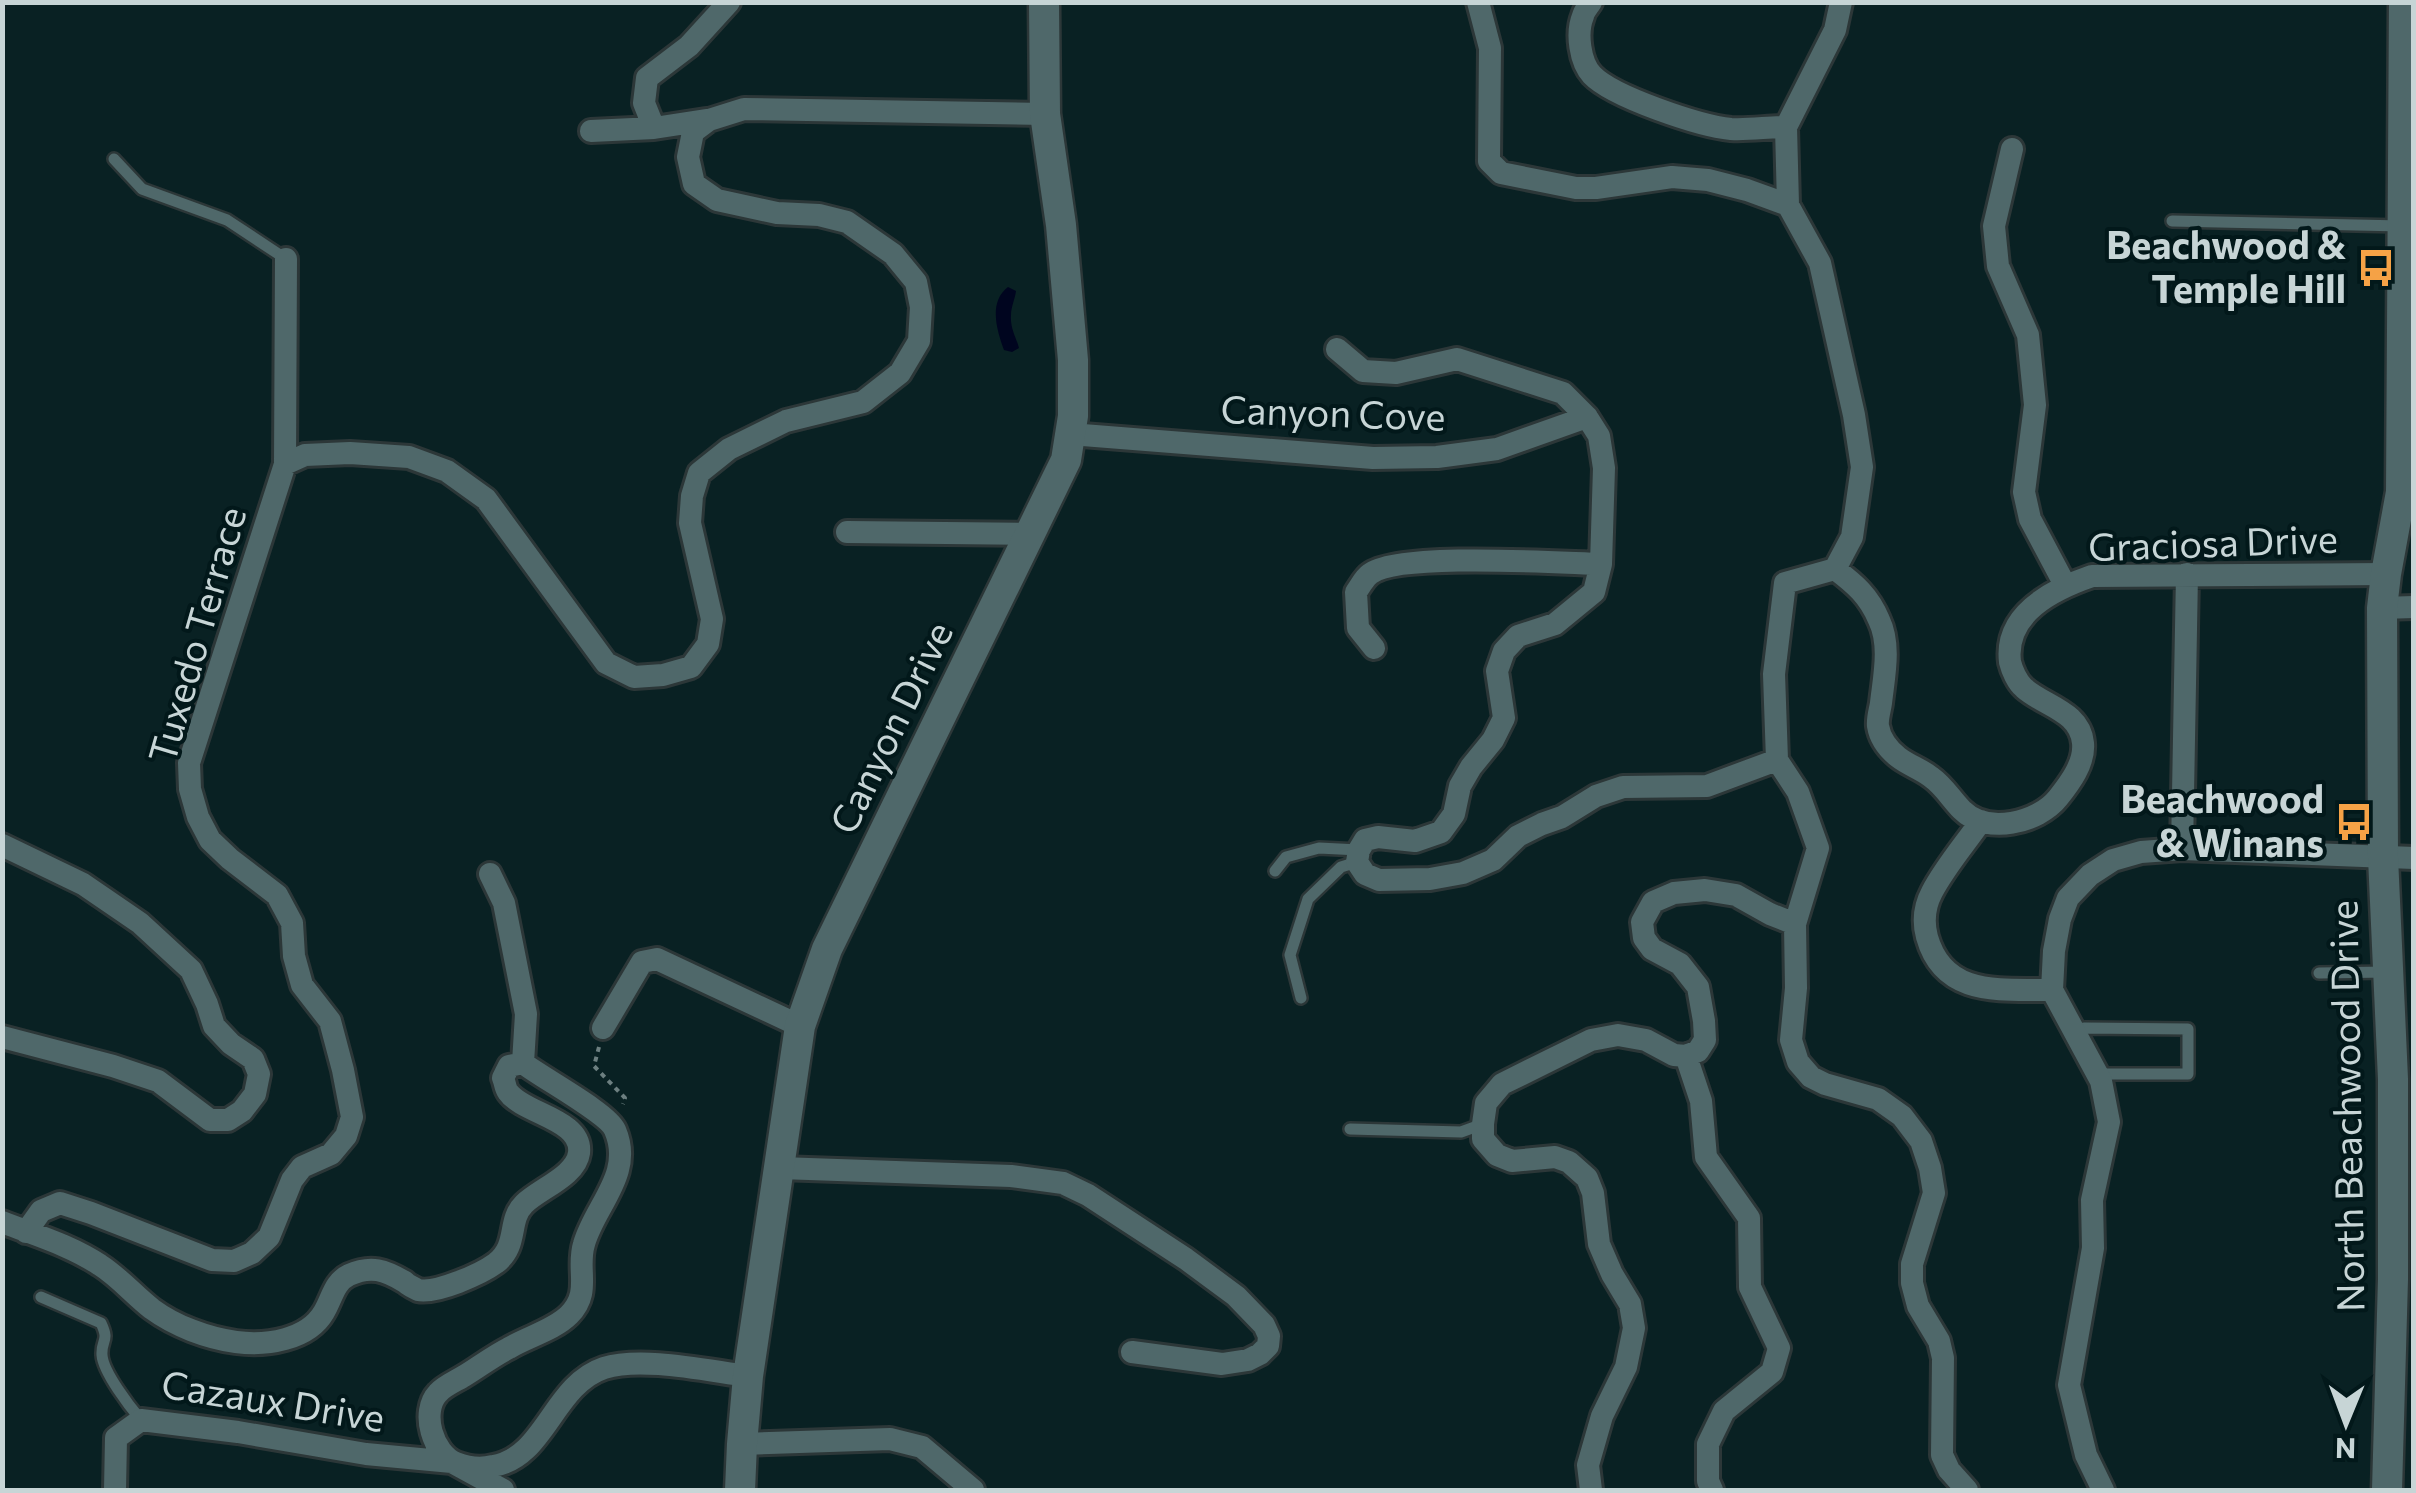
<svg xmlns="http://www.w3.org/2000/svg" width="2416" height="1493" font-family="Commissioner,sans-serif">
<rect width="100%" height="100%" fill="#092123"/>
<path fill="#00051f" d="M1008,287l8,4c-1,8 -5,16 -5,24 -1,13 5,22 8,33l-7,4 -8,-2c-7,-19 -16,-48 4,-63z"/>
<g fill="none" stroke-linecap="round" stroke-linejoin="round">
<g stroke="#2c3738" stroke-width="16">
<path id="lane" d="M114,159l28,30 85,31 59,39
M2172,221l230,5
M1275,871l11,-14 33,-9 40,2
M2319,973l69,-1
M1301,998l-11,-43 18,-56 33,-32 16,-5
M2074,1030l11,-2 103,1v45h-90
M1350,1129l111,3 22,-8
M41,1297l60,26c9,19 0,16 1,32 1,17 28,52 39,65"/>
</g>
<g stroke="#2c3738" stroke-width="28">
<path id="street" d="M1478,2l12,46 -1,113 12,12 75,15h20l76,-11 36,3 39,10 41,15 32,58 34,152 8,52 -10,70 -17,32 -50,14 -11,91 3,86 21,32 20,56 -23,76 1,64 -5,52 7,22 13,15 14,7 53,15 24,17 19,25 9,27 4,25 -22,71v19l6,23 21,35 4,17 -1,97 7,15 18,20
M1591,2c-3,5 -7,9 -8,14 -7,17 -3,46 9,59 21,22 108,51 139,54 18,1 37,-2 55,-2
M654,128l-10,-25 3,-25 42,-32 40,-44
M591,131l63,-3 52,-8
M2012,149l-18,77 4,40 30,69 7,70 -11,87 6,27 35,66
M1788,205l-2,-78 49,-97 6,-28
M1337,349l26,22 33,2 61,-14 106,34 24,24 12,19 5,32 -3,96 -7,28 -39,32 -37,12 -14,15 -7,20 7,47 -11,22 -22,27 -11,19 -6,28 -13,18 -26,9 -37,-4 -13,3 -6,10 -2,12 8,12 14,6 51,-1 33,-6 30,-13 25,-24 24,-12 20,-7 34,-21 27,-9 84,-1 70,-26
M1070,434l303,24 64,-1 60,-8 90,-32
M285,464l20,-9 45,-2 59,4 38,14 39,28 120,164 28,14 29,-2 28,-8 17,-23 4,-25 -22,-96 2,-27 7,-23 30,-24 57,-28 77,-19 37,-29 19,-32 2,-34 -5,-25 -23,-28 -46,-32 -28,-7 -42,-2 -60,-13 -23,-16 -6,-27 5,-25 16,-12 35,-11 301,5
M847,532l185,2
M1835,569c20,15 34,27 44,51 12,25 5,56 2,83 -1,7 -4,16 -3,23 2,12 10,23 20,31 10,8 23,12 33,20 13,9 20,22 31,33 25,25 76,13 96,-12 12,-15 27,-35 25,-55 -3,-32 -39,-37 -59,-55 -7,-6 -12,-18 -14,-26 -6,-49 44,-73 82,-86l294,-2
M2382,608l32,-1
M1374,648l-16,-20 -2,-36c4,-5 8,-14 14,-18 27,-22 190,-11 231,-10
M1981,821c-16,23 -36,46 -49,71 -8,15 -9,30 -5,45 17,61 75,52 125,53
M2,845l81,39 57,39 51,47 16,34 7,22 17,18 22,15 6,15 -4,20 -13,17 -14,9h-18l-52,-39 -45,-15 -111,-29
M2182,849l5,-275
M490,874l14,29 22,111 -3,49
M603,1028l39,-66 15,-3 143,67
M1686,1056l15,45 5,56 43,61 1,69 29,61 -7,24 -48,39 -16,33v37l4,9
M780,1168l231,8 52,7 25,12 98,64 50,37 28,29 5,11 -1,10 -8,8 -12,6 -26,4 -90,-12
M2,1222c33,13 68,23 98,43 19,12 34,30 52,44 23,17 55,29 84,33 30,4 72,-2 88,-30 8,-13 10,-30 25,-37 22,-10 36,-5 56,7 1,2 11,7 13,8 18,4 63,-16 78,-27 23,-18 11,-42 28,-59 15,-15 52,-28 55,-51 4,-34 -56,-39 -71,-61 -3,-4 -3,-10 -5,-14l6,-12 14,-3c19,15 85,50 92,67 19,44 -20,75 -31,114 -8,26 8,48 -15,71 -15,15 -42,22 -60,33 -16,8 -30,19 -45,28 -8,5 -20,10 -26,17 -18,19 -5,61 18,70 13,5 25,6 37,3 52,-8 60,-81 111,-98 38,-12 104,3 144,8
M26,1232l15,-21 19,-8 31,10 121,47 22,1 18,-8 17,-16 23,-57 10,-13 29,-13 15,-18 6,-19 -9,-47 -13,-49 -28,-36 -8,-29 -2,-33 -15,-28 -47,-36 -20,-19 -12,-23 -8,-28 -1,-26 96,-299 1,-205
M742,1444l148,-5 32,8 51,43
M115,1490l1,-52 25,-18 97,12 128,22 86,8 51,28
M1591,1490l-3,-25 14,-49 24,-49 8,-39 -4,-24 -18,-30 -13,-30 -6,-51 -6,-15 -18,-16 -14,-5 -43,4 -15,-6 -14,-16v-15l3,-21 16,-19 89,-44 27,-5 28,5 28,15 12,1 12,-5 7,-11 -1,-19 -6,-34 -18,-23 -28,-15 -8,-11 -2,-16 11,-20 21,-9 31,-3 31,5 34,19 25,10
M2103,1490l-17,-35 -17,-70 24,-137 -1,-48 17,-78 -8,-41 -49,-91 2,-39 6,-32 8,-21 22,-23 23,-15 28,-8 41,-3 232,9"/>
</g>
<g stroke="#2c3738" stroke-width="35">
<path id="secondary" d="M740,1490l2,-46 6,-68 52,-350 27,-77 239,-489 7,-44v-56l-12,-135 -16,-111 -1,-112
M2387,1490l6,-211v-200l-10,-222 -1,-249 4,-34 15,-82 3,-490"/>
</g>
<path stroke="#6c7f80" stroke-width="4" stroke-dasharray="5 5" stroke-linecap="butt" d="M599,1047l-5,19 31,32 -2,6"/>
<use href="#lane" stroke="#4f686a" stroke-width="11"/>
<use href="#street" stroke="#4f686a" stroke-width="22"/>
<use href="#secondary" stroke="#4f686a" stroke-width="30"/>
</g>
<defs>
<g id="bus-bare" transform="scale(3)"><path d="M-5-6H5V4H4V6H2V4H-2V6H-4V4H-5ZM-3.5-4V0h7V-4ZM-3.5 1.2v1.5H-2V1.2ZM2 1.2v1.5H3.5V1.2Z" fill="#f5a246" stroke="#02181a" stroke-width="2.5" paint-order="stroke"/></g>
</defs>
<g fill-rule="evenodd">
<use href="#bus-bare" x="2376" y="268"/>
<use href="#bus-bare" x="2354" y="822"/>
</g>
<g text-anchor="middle" stroke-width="8" stroke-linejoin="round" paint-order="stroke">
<g font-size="38" font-weight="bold" fill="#c7d5d6" stroke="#02181a" text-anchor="end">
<text x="2346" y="259">Beachwood &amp;<tspan x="2346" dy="44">Temple Hill</tspan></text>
<text x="2324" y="813">Beachwood<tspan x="2324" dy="44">&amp; Winans</tspan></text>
</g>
<g font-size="38" fill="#c7d5d6" stroke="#02181a">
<text transform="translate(1333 414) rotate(2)" y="13">Canyon Cove</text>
<text transform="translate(2213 544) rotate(-2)" y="13">Graciosa Drive</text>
<text transform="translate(198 635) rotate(-74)" y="13">Tuxedo Terrace</text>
<text transform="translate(892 728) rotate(-64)" y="13">Canyon Drive</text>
<text transform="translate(2348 1106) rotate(-91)" y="13">North Beachwood Drive</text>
<text transform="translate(273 1402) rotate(9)" y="13">Cazaux Drive</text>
</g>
</g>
<rect width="2416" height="1493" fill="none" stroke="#c7d5d6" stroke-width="10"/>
<g transform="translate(2346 1423) rotate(181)" stroke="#02181a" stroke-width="8" paint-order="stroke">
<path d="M0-8L18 38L0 25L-18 38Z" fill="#c7d5d6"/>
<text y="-15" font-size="28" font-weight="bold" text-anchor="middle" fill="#c7d5d6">N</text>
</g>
</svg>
